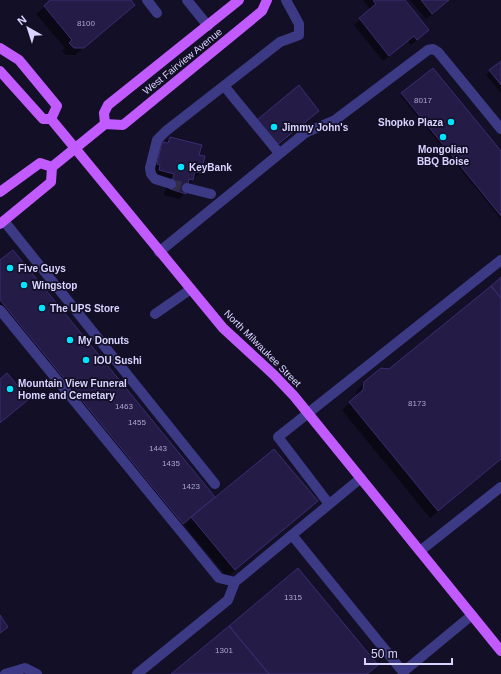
<svg xmlns="http://www.w3.org/2000/svg" width="501" height="674" font-family="Helvetica,sans-serif">
<rect width="100%" height="100%" fill="#130f26"/>
<path fill="#0007" d="M52,0h78l-4,12 -51,43h-9l-4,-4 3,-3 -29,-34z
M363,0h41l24,30 -17,15 -3,-4 -25,20 -29,-36 17,-15z
M410,0h38l-22,19z
M501,62v31l-15,-18z
M402,94l99,59v66l-101,-124z
M170,138l28,17 6,2 -4,16 -13,12 -2,8 -6,6 -15,-4 4,-15 -15,-4 -2,-7 6,-20z
M12,251l203,248 101,2 -89,76 -43,-52 6,-5 -1,-1 -12,10 -177,-217v-51z
M501,278v181l-71,59 -88,-108 14,-13 1,-7 8,-8 24,-12z"/>
<path fill="#241b47" stroke="#3b2d73" d="M50,0h81l4,5 -51,43h-10l-5,-5 3,-3 -28,-34z
M373,0h32l24,30 -12,10 -3,-4 -25,20 -30,-38 17,-14z
M421,0h28l-17,14z
M501,61v24l-12,-15z
M433,68l68,83v65l-100,-123z
M299,85l20,26 -42,34 -20,-25z
M170,137l32,8 -3,10 6,1 -4,17 -6,-1 -2,8 -4,-1 -3,15 -16,-5 4,-15 -15,-4 1,-5 -3,-1 5,-22 6,1z
M13,250l202,247 -32,27 -183,-224v-40z
M501,277v21l-10,-12z
M491,286l10,12v161l-63,52 -89,-109 14,-12 1,-8 17,-14 8,1z
M7,373l22,26 -29,24v-44z
M274,449l44,52 -83,69 -44,-53z
M298,568l80,97 -11,9h-98l-40,-48z
M0,615l8,12 -8,6z
M229,626l40,48h-98z"/>
<g fill="none" stroke-linecap="round" stroke-linejoin="round">
<path stroke="#312d47" stroke-width="10" stroke-dasharray="10 5" stroke-linecap="butt" d="M171,184l16,4"/>
<path stroke="#3d3a85" stroke-width="10" d="M147,0l10,13
M187,0l21,26
M225,87l54,66
M171,184l-16,-5 -4,-5 -1,-6 7,-28 9,-9 114,-89 19,-7v-11l-13,-24
M187,188l24,6
M4,221l211,263
M159,252l146,-119 30,-13 93,-70 5,-1 5,3 63,77
M0,310l219,268 16,4 126,-104
M155,314l36,-25
M329,504l-51,-67 223,-177
M292,535l111,137 69,-57
M420,551l81,-64
M5,674l20,-6 12,6
M137,674l91,-74 7,-18"/>
<path stroke="#c25bff" stroke-width="10" d="M0,48l19,12 38,46 -6,13
M0,71l43,48h8
M51,119l172,209 51,47 20,21 207,255
M105,124l-1,-11 4,-8 131,-105
M0,192l40,-29 12,4
M0,224l51,-42 1,-15 53,-43 18,1 139,-114 5,-11"/>
</g>
<g fill="#00e5ff" stroke="#130f26" stroke-width="1.5">
<circle cx="451" cy="122" r="4"/>
<circle cx="274" cy="127" r="4"/>
<circle cx="443" cy="137" r="4"/>
<circle cx="181" cy="167" r="4"/>
<circle cx="10" cy="268" r="4"/>
<circle cx="24" cy="285" r="4"/>
<circle cx="42" cy="308" r="4"/>
<circle cx="70" cy="340" r="4"/>
<circle cx="86" cy="360" r="4"/>
<circle cx="10" cy="389" r="4"/>
</g>
<g text-anchor="middle" stroke-width="3.5" stroke-linejoin="round" paint-order="stroke">
<g font-size="8" fill="#aca6d1">
<text x="86" y="26">8100</text>
<text x="423" y="103">8017</text>
<text x="417" y="406">8173</text>
<text x="124" y="409">1463</text>
<text x="137" y="425">1455</text>
<text x="158" y="451">1443</text>
<text x="171" y="466">1435</text>
<text x="191" y="489">1423</text>
<text x="293" y="600">1315</text>
<text x="224" y="653">1301</text>
</g>
<g font-size="10" fill="#d9d4ff" stroke="#130f26">
<text transform="translate(182 61) rotate(-39)" y="4">West Fairview Avenue</text>
<text transform="translate(263 348) rotate(45)" y="4">North Milwaukee Street</text>
</g>
<g font-size="10" font-weight="bold" fill="#d9d4ff" stroke="#130f26" text-anchor="start">
<text x="443" y="126" text-anchor="end">Shopko Plaza</text>
<text x="282" y="131">Jimmy John's</text>
<text x="443" y="153" text-anchor="middle">Mongolian<tspan x="443" dy="12">BBQ Boise</tspan></text>
<text x="189" y="171">KeyBank</text>
<text x="18" y="272">Five Guys</text>
<text x="32" y="289">Wingstop</text>
<text x="50" y="312">The UPS Store</text>
<text x="78" y="344">My Donuts</text>
<text x="94" y="364">IOU Sushi</text>
<text x="18" y="387">Mountain View Funeral<tspan x="18" dy="12">Home and Cemetary</tspan></text>
</g>
</g>
<g transform="translate(28 28) rotate(321)" stroke="#130f26" stroke-width="3" paint-order="stroke">
<path d="M0-3L7 15L0 10L-7 15Z" fill="#d9d4ff"/>
<text y="-6" font-size="11" font-weight="bold" text-anchor="middle" fill="#d9d4ff">N</text>
</g>
<path d="M365 658v6h87v-6" fill="none" stroke="#d9d4ff" stroke-width="2"/>
<text x="371" y="658" font-size="12" fill="#d9d4ff" stroke="#130f26" stroke-width="3" paint-order="stroke">50 m</text>
</svg>
